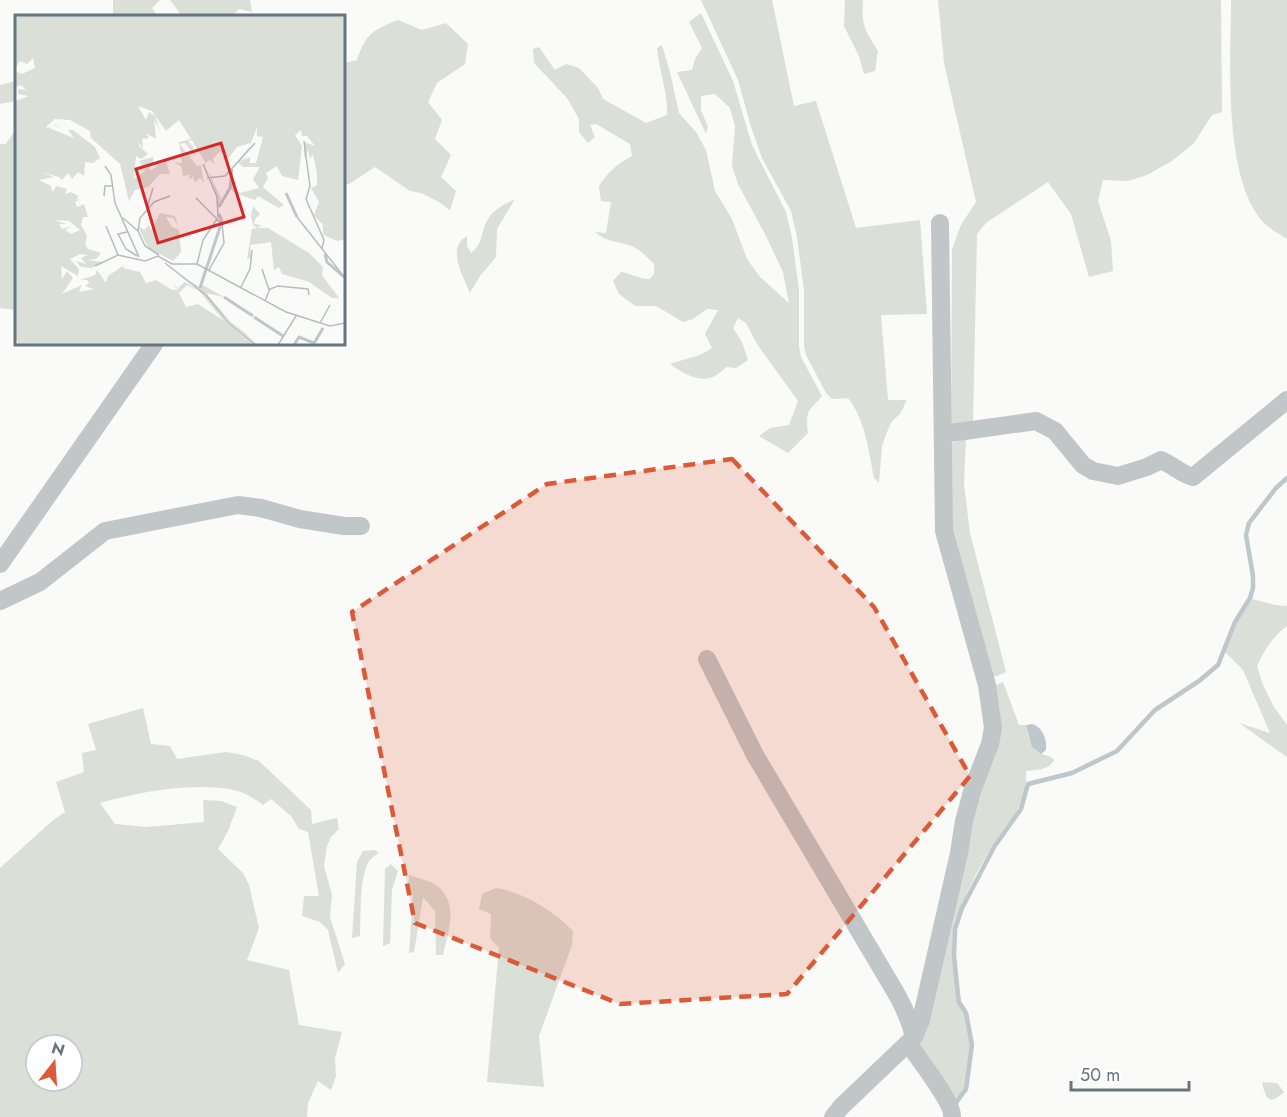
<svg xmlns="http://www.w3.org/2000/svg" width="1287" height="1117" viewBox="0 0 1287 1117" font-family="Jost,sans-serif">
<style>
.green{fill:#dadfd7;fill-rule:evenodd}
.water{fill:#bdc7cc}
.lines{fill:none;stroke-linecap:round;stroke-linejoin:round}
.stream{stroke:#bdc7cc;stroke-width:4.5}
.minor{stroke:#c1c6c9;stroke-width:18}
.marked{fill:#db5a37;fill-opacity:0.2;stroke:#db5a37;stroke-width:4.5;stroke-dasharray:12 8;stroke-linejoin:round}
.inset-river{fill:none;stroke:#bdc7cc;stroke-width:3}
.inset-road{fill:none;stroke:#b6bdc1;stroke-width:1.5}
.view{fill:#d62828;fill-opacity:0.15;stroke:#d62828;stroke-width:3}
.inset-edge{fill:none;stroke:#667681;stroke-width:3}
</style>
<rect width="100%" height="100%" fill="#fafaf8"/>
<g class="green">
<polygon points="113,0 160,0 152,8 158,16 113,16"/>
<polygon points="170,0 250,0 252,12 239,9 232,16 182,16"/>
<path d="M701,0H772L794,106L816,101L856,228L920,220L927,314L881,315L888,400H907L900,414L892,421L887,432L882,446L879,483L874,478C869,452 865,419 848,398L832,399L826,393L806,355L804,346V290L797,237L791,211L762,158L751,127L738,80Z"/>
<path d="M845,0H863C861,25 865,30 878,51L875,71L864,74L859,56L844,26Z"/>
<polygon points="938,0 1221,0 1222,112 1212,115 1194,143 1172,161 1147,175 1128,181 1103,180 1098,201 1111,241 1113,271 1089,277 1071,214 1048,182 987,222 977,234 973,422 951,431 952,249 961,225 976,202 944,63"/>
<path d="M1231,0H1287V239C1280,234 1270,229 1264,223C1222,179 1231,58 1231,0Z"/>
<path d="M701,13L733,81L752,145L786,212L792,238L799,290V346L801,357L822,396C809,411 805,410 808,433L788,453L759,436L770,428L789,425L798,401L757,344L746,323L738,318L733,328L742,342L748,360L736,368L726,367C708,387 690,378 670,364C685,358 699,358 712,348L705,334L718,310L707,309L693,319L683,322L656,306H635L619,294L613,281L621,272C631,273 640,280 650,279L654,274V264C647,257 640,249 631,246C617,241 606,242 595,232L606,233L611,202L601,201L599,186C608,172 617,164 632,156L630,144L596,124L590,125L595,137L588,143L579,132V119L567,98L534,63L533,49L539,47L555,70L566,64L579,68L598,88L603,99L646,123L667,115C668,92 659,71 657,48L662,45L670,72L679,113L696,132L706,150L715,191L732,219L747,259L760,277L789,303L783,272L765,234L738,184L732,166L735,126L730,108L715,94L701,96V110L708,127L706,134L677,72L692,70L695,59L702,48L689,22Z"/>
<path d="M398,20L422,30L446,23L468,44L465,64L437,83L428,102L442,120L435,139L451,155L441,177L456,191L450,210L439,202L421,193L410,191L375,167L349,184H344V63L357,60C366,33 373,30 398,20Z"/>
<polygon points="16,81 16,101 0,104 0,85"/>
<polygon points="16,129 16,310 0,308 0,144 6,144"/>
<path d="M515,199L497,229L496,257L480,276L470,293C463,276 446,248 467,236V246L471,253C484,243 480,232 488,219C494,209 505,204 515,199Z"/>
<polygon points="966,438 964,484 970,533 1006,672 997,676 992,676 951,524 947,445"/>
<path d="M1252,599L1275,605L1287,606V626C1273,636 1264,651 1257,666L1263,685L1274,707L1287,725V757L1239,723L1270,733L1243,670L1225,652L1236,623Z"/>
<path d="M1003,682L1019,725H1026C1029,736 1030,748 1040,753C1046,756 1050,755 1054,760C1049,770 1037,770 1026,771C1028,807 1010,817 993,845C978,868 966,894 956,919C949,941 954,962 956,985C957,989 956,994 957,999C958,1005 963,1009 965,1015C974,1042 974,1084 953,1104L918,1046L969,819L991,687Z"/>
<path d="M143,708L151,744L170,746L177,759L226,752L243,755L259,761L311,810L312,824L337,818L339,829L331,837L327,846L324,866L332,895L330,917L345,964L338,973L328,930L320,922L302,916L304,896H319L308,832L299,829L291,816L271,799L263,805C255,799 244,792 234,790C194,782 139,792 100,803L115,824L147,827L204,822L203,800L221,801L237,807L228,831L218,849L243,873L249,885L259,928L247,960L289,970L299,1025L342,1032L335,1058L336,1076L331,1090L318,1081L308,1103L307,1117H0V868L52,821L65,812L56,782L84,772L82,753L96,750L88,724ZM36,1045H72V1081H36Z"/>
<path d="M375,850L379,853C374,856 371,858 368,863C359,881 361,916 360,936L352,938L357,862L363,851Z"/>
<polygon points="391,864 398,871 392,890 390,943 383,946 385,869"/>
<path d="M409,875C417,878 429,880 436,885C460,902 448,933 443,955H436L435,911L423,897L414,952L409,953L413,896L408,890Z"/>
<path d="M496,888C523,892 554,911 573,931L572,945L539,1036L544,1087L487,1082L499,948L490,938L491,914L479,909L482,894Z"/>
<path d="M1262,1082L1277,1083L1284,1092C1268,1107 1266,1098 1262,1082Z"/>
</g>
<path class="water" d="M1032,724C1043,727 1047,740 1046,750L1041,754L1032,747L1026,725Z"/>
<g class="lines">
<polyline class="stream" points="953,1107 966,1089 972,1045 966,1013 959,1002 958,995 954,956 955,929 962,908 994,847 1021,809 1028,784 1072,773 1117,751 1155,710 1199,681 1218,665 1235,622 1250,598 1253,588 1253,576 1246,535 1249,523 1276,488 1287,478"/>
<g class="minor">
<path d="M943,434L1036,421L1055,431L1083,465L1093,471L1118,476L1147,467L1161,460C1173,465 1181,474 1193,477L1287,400"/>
<polyline points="0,564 154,344"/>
<polyline points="0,601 40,582 105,531 238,505 261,508 300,519 344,526 361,526"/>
<path d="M707,659L755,755L896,993C904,1007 910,1020 914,1037L908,1043L841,1107L833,1117"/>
<polyline points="914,1037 921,1020 959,853 964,821 973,788 990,744 993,728 987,685 944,531 940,223"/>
<path d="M908,1043C917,1057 954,1103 952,1117"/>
</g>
</g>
<path class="marked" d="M732,459L874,607L970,776L787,994L620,1004L415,923L352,612L547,484Z"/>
<g transform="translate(15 15)">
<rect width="330" height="330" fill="#fafaf8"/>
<path d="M0,0H330V224L323,226L308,220V210L299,200L304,187L296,173L302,170V159L298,139L295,144L293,135L289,143V127L300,131L292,121H287L286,115L280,120L287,131L283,165L267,161L262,151L251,158L253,163L248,172L269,190L264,193L243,181L240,185L218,177L215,172L216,168H221L218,173L225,178L244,173L238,164L245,152H228L223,147L237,128L225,147L233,141L229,146L235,142V148H241L248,122L242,121V112L236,128L222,132L213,144L205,136L198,144L200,149L194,145L190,149L206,183L203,195L207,206L203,204L201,179L190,147L177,125L173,126L178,132L180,141L170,128L165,129L182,151L186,150L189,168L185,163L180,167L177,160V163L173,164L175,160L168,161L166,151L158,147L167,148L164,127L176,124L164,105L151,116L137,96L123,91L131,105L134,97L140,101L145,116L139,104L141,124L131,118L134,123L127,124L128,134L124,128V131L133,139L126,144L121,141L119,164L130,156L124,146L138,142V149L131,151L136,155L151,146L155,159H145L133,172L120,175L114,186L105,149L76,123L75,116L55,105L40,104L31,112L33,113L38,110H40L49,114L38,110L34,113L59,123L53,115H58L80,132L85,143L78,148L70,147L69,161L63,157L57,164L53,158L47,165L44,162L26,157L39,162L24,165L36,171L37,177L42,171L52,174L50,179L56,177L63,181L62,185L66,184L60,187L62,192L69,189L73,202H68L66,210L72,221L70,229L73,234L86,238L81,244L71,245L87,247L77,253L66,252L61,246L71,249L66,243L73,240L65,239L55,244L64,254L63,261L46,251L47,264L52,256L58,263L47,279L67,270L64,277L79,274L70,271L74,268L72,265H65L80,260L82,255L91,268L93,261L109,250L108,253L125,257L131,268L141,265L157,275L164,274L161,273L157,270L163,273L170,267L183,275L163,259L185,272V269L189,253L186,269L209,282L191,278L215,306L228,316L243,330L214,306L191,280L209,304L240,330H2L3,325L0,328V86L14,81L3,79V74L11,75L6,70L0,73V56L7,59L20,53L18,43L12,49L5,46L0,53ZM38,205L54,206L65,215L56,219L50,215L57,211L47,214L44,209H52ZM172,270L184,276L209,306L183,289L171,292L164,278ZM238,191L245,199L240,204L239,209L246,210L243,213H253L294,238L308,252L307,260L324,283H317L294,267L267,259L264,252L259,255L256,227L235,230L236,243L232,244L237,214L242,213L238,210L236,201ZM145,198L160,201L163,211L158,203L151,202L157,212L164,215L166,237L158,246L133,233L123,211L129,215L134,210L136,215Z" fill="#dadfd7" fill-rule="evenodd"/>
<path class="inset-river" d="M271,178L282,202M204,192L215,173L217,154M310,239L312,247L329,262M185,273L207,206L204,199M209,282L238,301M239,302L268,321M279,330L284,322L299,328M298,330L308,313"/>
<path class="inset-road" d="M289,126L295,171L291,184L309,225L307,233M188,149L202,182L203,202M90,151L96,160L100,188L124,242M192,163L210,161L240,128M89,181L90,171H98M181,183L202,204L188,225L182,249M132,193L138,173M282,202L330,263M108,203L123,216L130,231L144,240M91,211L103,240M123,216L125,203L139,187L155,181M112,217L103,219L111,234L122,241M150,248L191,280L213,307L241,330M80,251L103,240L130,246L143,241L157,249H182L271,297L315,311L330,308M247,254L254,275M194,255L209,228L207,208L202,205M226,272L235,254L237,235M250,286L255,274L263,271L293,274L294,280M305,308L315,290M263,330L281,301"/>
<path class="view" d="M206,128L229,202L143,228L121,154Z"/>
<rect width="330" height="330" class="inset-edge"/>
</g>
<g transform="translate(54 1063) rotate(17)"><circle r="28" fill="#ffffff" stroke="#c2c8cd" stroke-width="1.5"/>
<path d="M0-4.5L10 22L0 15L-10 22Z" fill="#db5a37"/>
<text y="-9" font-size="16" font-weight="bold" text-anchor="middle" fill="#667681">N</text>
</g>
<path d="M1071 1081v9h118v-9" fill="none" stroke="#667681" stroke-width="3"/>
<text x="1080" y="1081" font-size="18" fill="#667681" stroke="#ffffff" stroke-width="4.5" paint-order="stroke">50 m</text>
</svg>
